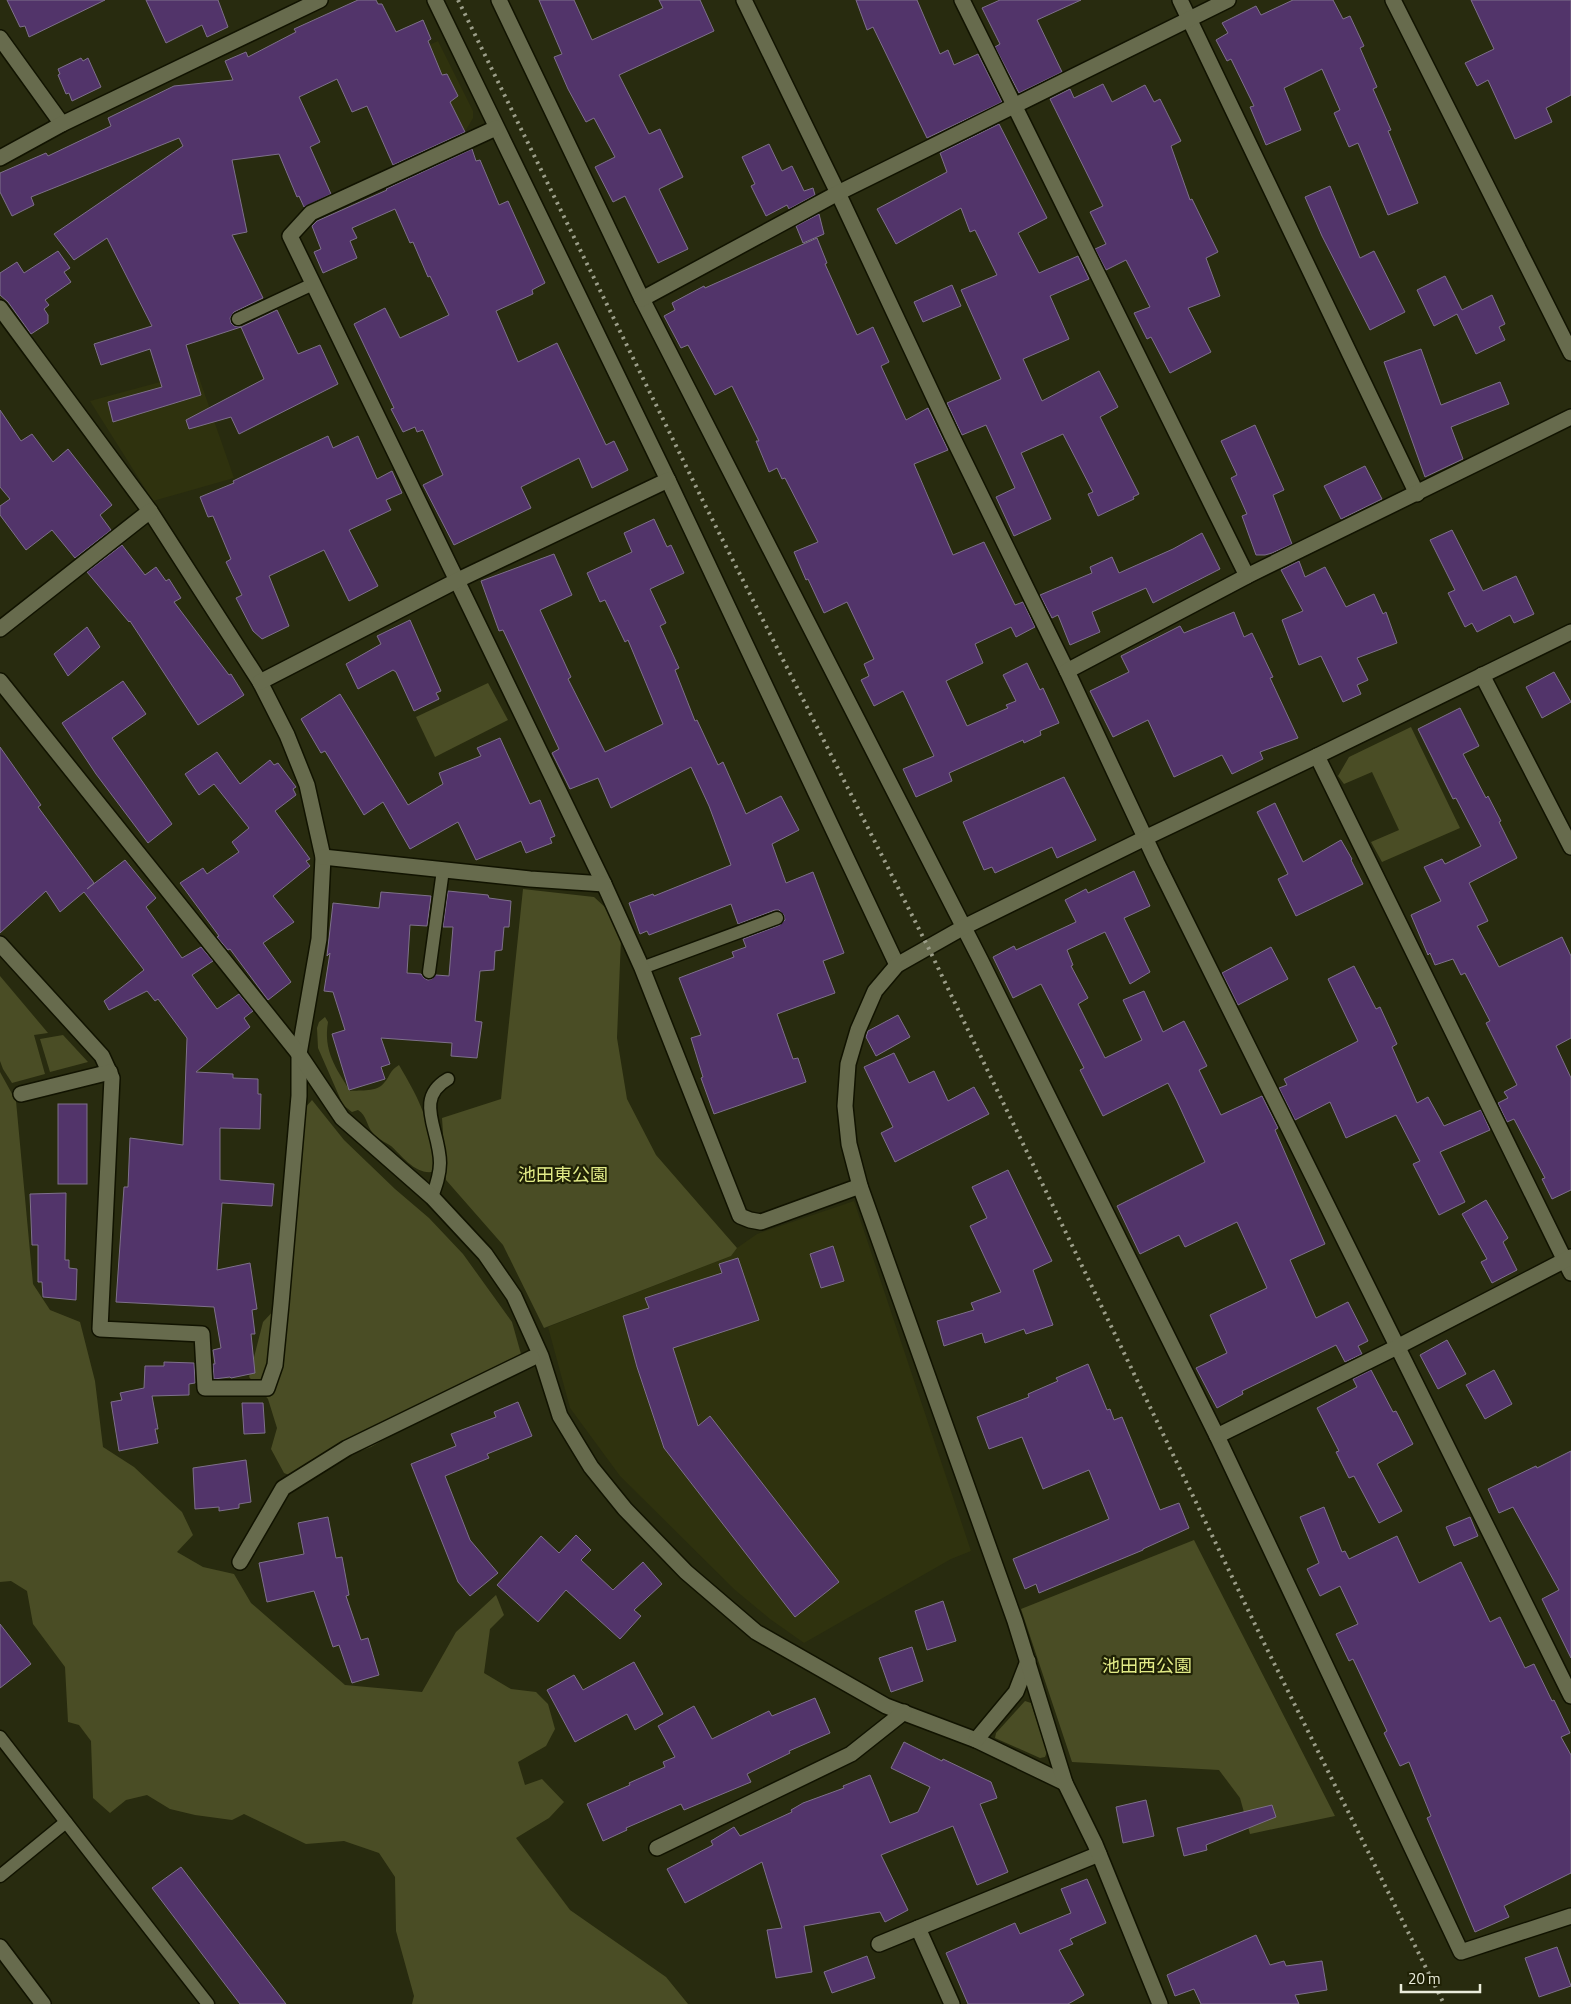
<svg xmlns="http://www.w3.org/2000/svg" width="1571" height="2004" viewBox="0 0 1571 2004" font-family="'Titillium Web','Noto Sans JP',sans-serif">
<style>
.built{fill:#2f320e}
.green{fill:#4a4d25}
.building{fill:#52346a;stroke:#7e708b}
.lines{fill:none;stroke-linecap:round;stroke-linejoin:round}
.service-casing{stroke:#111300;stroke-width:15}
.minor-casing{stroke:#111300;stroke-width:18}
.tertiary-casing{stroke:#111300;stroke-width:18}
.service{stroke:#676b4d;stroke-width:12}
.minor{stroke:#676b4d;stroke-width:15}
.tertiary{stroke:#676b4d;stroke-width:15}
.rail{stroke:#9c9e89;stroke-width:4;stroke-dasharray:2.5 5;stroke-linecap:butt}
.labels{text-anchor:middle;stroke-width:4.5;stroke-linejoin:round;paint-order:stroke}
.park-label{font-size:18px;fill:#e2eb87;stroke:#1f2105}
</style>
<rect width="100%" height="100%" fill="#282b0f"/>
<g class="built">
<polygon points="438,41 473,111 473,118 466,130 434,144 395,60"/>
<polygon points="197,372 234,478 153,501 90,401"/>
<polygon points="854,1201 971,1551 951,1559 804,1643 770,1619 735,1590 620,1476 570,1408 548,1327 731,1256 737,1248 757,1234"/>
</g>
<g class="green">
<polygon points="488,683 508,720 435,757 416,717"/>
<polygon points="1411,727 1460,828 1382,862 1371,842 1399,830 1372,772 1344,784 1338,776 1349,757"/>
<polygon points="523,889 594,897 607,909 621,938 617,1038 627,1099 656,1155 737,1248 731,1256 544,1328 503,1245 446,1180 442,1118 501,1099"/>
<polygon points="0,976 48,1033 34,1035 45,1074 12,1083 3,1069 0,1061"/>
<path d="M325,1017L328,1022C323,1051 336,1068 350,1091C361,1090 377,1092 384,1083C391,1075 389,1071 399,1065C417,1096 427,1113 432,1149C433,1157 435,1164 432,1172C415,1174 402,1156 391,1146C385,1142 376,1138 372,1132C366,1124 367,1116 358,1110L352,1112L343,1105L318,1048L317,1028L319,1022Z"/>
<polygon points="63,1035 88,1062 50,1072 40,1039"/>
<polygon points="0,1072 16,1101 33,1284 50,1310 80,1322 95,1381 103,1447 134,1467 182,1512 193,1535 177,1552 203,1567 234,1574 251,1603 345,1685 422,1692 456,1632 496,1595 504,1615 490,1629 484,1673 511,1689 536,1692 548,1704 555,1729 546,1746 518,1762 525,1785 542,1779 564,1802 549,1818 516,1838 570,1910 666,1977 688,2004 412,2004 414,1996 396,1931 395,1877 379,1853 344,1841 306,1844 244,1814 232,1820 195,1815 170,1809 147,1795 126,1800 110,1813 93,1798 91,1741 79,1725 68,1722 65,1667 33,1624 27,1591 11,1581 0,1582"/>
<polygon points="312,1100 344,1140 395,1189 429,1218 463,1254 512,1322 521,1354 457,1398 371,1447 350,1455 332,1452 296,1478 284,1473 271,1449 277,1428 268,1399 249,1377 263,1322 289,1294 299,1198 303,1110"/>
<polygon points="1194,1540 1335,1816 1250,1834 1240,1798 1219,1770 1072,1762 1021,1609"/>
<polygon points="1025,1701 1031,1703 1047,1752 1045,1757 1040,1758 995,1738 996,1733"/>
</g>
<g class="building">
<polygon points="7,0 105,0 29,37 25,26 20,27"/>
<polygon points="146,0 218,0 228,27 207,37 202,25 166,43"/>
<polygon points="358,0 376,0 378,4 382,4 396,32 423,20 431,39 428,41 442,75 447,74 458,96 450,102 465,132 393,165 367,106 352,112 337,79 299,97 320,142 310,147 331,194 304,207 299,196 297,197 279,154 232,160 247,232 232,235 263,298 234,312 230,318 231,323 234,326 241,327 277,310 298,354 320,345 338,384 239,434 231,417 189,429 186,420 264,379 241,327 186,345 201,395 113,422 108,402 162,387 150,349 101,365 94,344 152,326 107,238 74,260 54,234 183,146 179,138 31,197 34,205 12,216 0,192 0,173 46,153 48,156 111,126 108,118 174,86 233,80 225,61 246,52 248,57 296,32 294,29"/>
<polygon points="539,0 574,0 592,40 663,8 659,0 700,0 714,31 619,75 649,134 660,129 683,177 659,189 688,249 658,263 625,196 613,202 595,167 615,157 594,118 586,122 568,89 554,57 562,54"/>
<polygon points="856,0 917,0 940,54 948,50 954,65 978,54 1002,102 927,138 873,27 867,30"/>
<polygon points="1000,0 1081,0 1037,20 1062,72 1019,93 995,47 1000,44 982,8"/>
<polygon points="1293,0 1333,0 1343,19 1350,16 1364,46 1360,48 1377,87 1373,89 1391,130 1388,131 1418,203 1388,215 1358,143 1349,147 1334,113 1340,110 1322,69 1284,88 1301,130 1266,145 1250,107 1254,106 1231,59 1227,61 1216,40 1228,33 1222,23 1256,6 1261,15"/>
<polygon points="1471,0 1571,0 1571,95 1546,108 1552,122 1515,139 1488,80 1477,86 1465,63 1494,49"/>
<polygon points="81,58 83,61 88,58 101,87 72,101 69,93 66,94 58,75 60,74 58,69"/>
<polygon points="1103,84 1112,102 1145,85 1154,102 1160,99 1181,141 1171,146 1190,200 1192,199 1218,252 1206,258 1220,296 1188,308 1211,352 1170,373 1151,337 1147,339 1134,313 1150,307 1126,260 1106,270 1095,249 1106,244 1090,212 1103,206 1050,99 1070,89 1074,98"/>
<polygon points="999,124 1047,218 1018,233 1039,273 1078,256 1089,279 1050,296 1069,339 1023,359 1042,401 1099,371 1118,407 1100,417 1139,494 1133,497 1134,499 1098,516 1088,494 1093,492 1063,434 1021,453 1051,519 1014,536 996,497 1015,488 986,425 962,435 947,403 1001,379 961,290 997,275 975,230 970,232 961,208 896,244 877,209 947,172 940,153"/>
<polygon points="769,144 782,171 792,166 804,191 813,188 815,195 789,209 787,205 766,216 751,186 755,184 742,157"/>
<polygon points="472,149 476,161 480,160 499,205 508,201 545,283 532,290 533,294 496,311 518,362 557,343 606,445 614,441 628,470 592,488 579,458 521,487 531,508 454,545 423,485 443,475 423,430 417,432 415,427 403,432 391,409 394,408 354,324 385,308 400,338 449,315 430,276 428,277 413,242 410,243 395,209 352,228 357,238 350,241 357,258 323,273 314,252 321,249 312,226 317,221 387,190 386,189"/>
<polygon points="1330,186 1360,258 1374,251 1405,312 1370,330 1322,236 1305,197"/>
<polygon points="819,214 824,234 803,243 796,226"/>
<polygon points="817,238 827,263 825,264 857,335 873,327 889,362 881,366 906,420 928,408 948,450 914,464 953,555 984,542 1015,605 1023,602 1035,627 1016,637 1011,627 975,644 983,663 946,681 967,726 1008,708 1006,705 1016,701 1003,675 1027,663 1040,690 1043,688 1059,723 1040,731 1041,735 1024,743 1023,740 949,773 952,781 916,797 903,769 934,756 903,691 874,706 861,680 869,676 864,664 874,659 847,602 824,613 808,579 806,580 794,552 818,542 785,478 782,479 777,468 769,472 756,441 759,441 732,386 715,395 688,345 681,348 664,316 675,310 672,303 704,286 705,288"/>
<polygon points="58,251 70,268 64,272 71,282 45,300 49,305 44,309 48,315 48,323 31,334 8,302 0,295 0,273 17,262 24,273"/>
<polygon points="1445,276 1462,310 1492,295 1505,324 1499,327 1505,340 1476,354 1457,314 1434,326 1417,290"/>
<polygon points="952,285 961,306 923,322 914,302"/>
<polygon points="1421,349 1441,405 1500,382 1509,404 1451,427 1463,459 1425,477 1384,362"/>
<polygon points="0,410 21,441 32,434 53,462 68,449 112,505 100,515 111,530 75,558 52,530 26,550 0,515 0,506 10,499 0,487"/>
<polygon points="1255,425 1284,490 1273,495 1292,544 1272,553 1265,555 1256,555 1242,516 1247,514 1231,478 1237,475 1221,441"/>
<polygon points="328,436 333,448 358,436 377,479 392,471 402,493 386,500 391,510 349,530 378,586 349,601 324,550 269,576 289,626 262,639 253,631 236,598 242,595 226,562 231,559 213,516 208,517 200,497 234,483 233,481"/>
<polygon points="1365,466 1382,499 1341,519 1324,486"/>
<polygon points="654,519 667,547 671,545 684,573 650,589 666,623 660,626 679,668 675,670 695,721 697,720 718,765 723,762 746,814 781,796 799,830 772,844 786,883 813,872 844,953 823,961 835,993 777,1014 793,1059 798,1058 806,1082 714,1114 701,1078 703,1077 691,1038 701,1035 679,978 734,957 732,952 746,947 743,939 780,925 785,920 784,915 779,910 775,910 738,924 731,904 649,935 647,931 640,934 629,903 653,894 654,896 731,865 709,806 691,767 611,808 598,778 570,789 552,753 559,749 503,630 499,631 481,581 554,554 572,595 540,610 571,677 568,679 605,752 663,724 628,640 625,642 605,600 600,602 587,573 632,552 624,533"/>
<polygon points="1452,530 1483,591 1516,576 1534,614 1514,623 1510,615 1477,632 1472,623 1465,627 1448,593 1455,590 1430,540"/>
<polygon points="1202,533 1220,569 1153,603 1146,588 1092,612 1100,632 1070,645 1058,615 1052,618 1040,595 1092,573 1090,567 1112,557 1119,573 1173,549"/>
<polygon points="122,545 145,575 156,567 166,581 169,579 181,598 174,602 229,675 231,674 244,695 198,725 130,621 129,622 87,572"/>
<polygon points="1299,561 1305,577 1325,567 1346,607 1374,594 1383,614 1386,612 1397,643 1357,658 1368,680 1357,685 1361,694 1343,702 1321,656 1299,665 1282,620 1303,611 1281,570"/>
<polygon points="1234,612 1244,637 1252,633 1273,677 1270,678 1298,738 1260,752 1263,759 1232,774 1222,755 1174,777 1148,720 1113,737 1090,691 1129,672 1121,656 1180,626 1184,633"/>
<polygon points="410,620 441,691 436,693 439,699 414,711 396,672 393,670 358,689 346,664 381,644 377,636"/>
<polygon points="87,627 100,647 68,676 54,654"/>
<polygon points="1554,672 1571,702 1542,718 1526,687"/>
<polygon points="123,681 146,714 112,738 172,824 148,843 96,774 62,723"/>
<polygon points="340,694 408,805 443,784 439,773 481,756 477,748 500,738 530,804 540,800 555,836 550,838 552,843 526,853 521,841 476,860 458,822 410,849 383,802 364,815 325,751 321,753 301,719"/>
<polygon points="1460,708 1479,746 1463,754 1486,798 1488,796 1501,821 1499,822 1517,858 1469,883 1488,921 1477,926 1499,967 1562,937 1571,956 1571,1038 1556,1046 1571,1078 1571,1190 1552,1199 1542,1179 1545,1178 1514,1119 1507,1122 1498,1103 1508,1098 1504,1092 1517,1085 1486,1023 1490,1021 1465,973 1461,975 1453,959 1435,965 1430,953 1428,955 1411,915 1441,901 1424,867 1442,859 1445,864 1481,846 1456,798 1453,799 1418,729"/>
<polygon points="0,747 41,805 38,807 94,883 87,889 125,860 156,898 146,907 182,958 201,947 213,961 192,975 217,1009 239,994 253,1011 244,1018 250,1027 196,1072 233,1074 233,1078 258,1079 258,1094 261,1094 260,1129 220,1128 220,1180 274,1184 272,1206 222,1203 217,1270 250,1263 257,1309 252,1310 255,1334 251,1334 255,1373 231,1378 230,1377 214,1379 213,1364 215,1364 213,1350 221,1348 214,1307 116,1302 124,1187 128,1187 130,1138 183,1145 187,1038 158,999 155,1001 147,991 109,1010 104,1001 144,970 84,892 60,912 46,891 0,933"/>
<polygon points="217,752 240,784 270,760 274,765 278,763 296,787 293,789 296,795 275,811 310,859 306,861 310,866 273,896 294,922 263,943 291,982 268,1000 230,949 228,950 217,937 219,936 180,883 203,868 207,874 239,852 232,842 249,828 214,784 199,795 185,774"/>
<polygon points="1064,777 1096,840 1057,858 1052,847 995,873 992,867 984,870 963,822"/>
<polygon points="1275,803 1303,862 1341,840 1352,859 1351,860 1363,884 1296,916 1278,879 1288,874 1257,812"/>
<polygon points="1134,871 1150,906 1124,918 1150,972 1130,984 1105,932 1067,950 1073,965 1071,966 1088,998 1078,1004 1105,1058 1142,1040 1123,1000 1144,991 1163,1032 1184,1021 1207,1066 1199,1070 1221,1115 1262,1096 1278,1128 1275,1130 1325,1244 1290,1260 1316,1318 1348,1302 1368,1341 1358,1346 1362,1354 1345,1362 1336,1345 1242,1391 1243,1394 1217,1408 1196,1368 1227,1353 1210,1315 1267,1288 1237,1222 1185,1247 1179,1235 1140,1254 1117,1206 1205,1162 1177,1101 1168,1083 1103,1116 1080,1070 1084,1068 1041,984 1013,998 993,957 1014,946 1016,950 1076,922 1065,900 1086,889 1088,893"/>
<polygon points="448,891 488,895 489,898 511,901 509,927 504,927 502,950 495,951 494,970 480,971 475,1021 482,1022 477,1058 451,1056 452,1043 381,1038 390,1064 381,1067 385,1079 349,1090 332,1034 345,1030 333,992 324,991 330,953 327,956 333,903 379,908 381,892 431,896 427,926 410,925 407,973 421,974 424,978 428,980 432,979 436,975 449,976 453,927 443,927"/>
<polygon points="1271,947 1288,979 1238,1005 1222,973"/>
<polygon points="1354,966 1376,1009 1380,1007 1397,1044 1392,1047 1417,1103 1428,1097 1444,1126 1481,1110 1490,1130 1440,1152 1465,1202 1439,1215 1413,1164 1420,1161 1396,1115 1346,1138 1330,1102 1295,1120 1279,1088 1287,1085 1284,1079 1358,1041 1328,979"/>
<polygon points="898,1015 910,1037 876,1056 866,1037 868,1031"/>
<polygon points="894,1053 909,1083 934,1071 948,1101 974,1087 989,1114 895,1162 881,1133 893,1127 864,1067"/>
<rect x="58" y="1104" width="29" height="80"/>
<polygon points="1008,1170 1052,1261 1033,1270 1053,1325 1026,1334 1024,1329 985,1343 982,1333 944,1346 937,1321 974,1310 971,1303 1001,1292 970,1226 987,1218 972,1187"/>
<polygon points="66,1193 65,1260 69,1260 69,1268 77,1269 76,1300 43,1297 42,1282 38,1282 38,1245 32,1245 30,1194"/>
<polygon points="1486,1200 1508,1238 1503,1242 1517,1270 1492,1283 1481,1262 1487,1259 1462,1214"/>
<polygon points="833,1246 844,1281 821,1288 810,1254"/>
<polygon points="738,1258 759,1320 673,1348 698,1426 710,1416 839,1582 795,1617 664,1448 637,1367 623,1316 649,1308 645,1298 722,1273 719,1264"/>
<polygon points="1447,1340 1466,1374 1438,1389 1420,1355"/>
<polygon points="164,1362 194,1363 195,1383 189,1384 189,1395 152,1396 158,1429 155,1429 158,1443 119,1451 111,1402 122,1400 120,1393 144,1388 145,1366 164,1366"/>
<polygon points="1088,1364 1107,1410 1110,1409 1114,1420 1122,1417 1160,1510 1179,1503 1189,1528 1143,1549 1143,1550 1039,1593 1036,1584 1025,1589 1013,1559 1109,1519 1089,1470 1043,1489 1022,1437 989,1449 977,1417 1029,1397 1028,1394 1058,1381 1056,1378"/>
<polygon points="1371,1370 1393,1412 1396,1411 1413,1444 1377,1464 1402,1511 1379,1523 1354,1476 1349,1478 1336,1452 1339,1451 1317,1408 1357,1387 1353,1379"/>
<polygon points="1494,1370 1512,1404 1485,1419 1466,1385"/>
<polygon points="518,1402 532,1436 487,1454 489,1458 445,1476 470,1540 498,1573 470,1596 458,1582 411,1464 456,1446 451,1434 496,1417 494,1412"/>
<polygon points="242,1403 263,1403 265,1433 244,1434"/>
<polygon points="1571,1451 1571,1658 1542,1599 1559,1590 1513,1507 1499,1513 1488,1489 1536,1466 1537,1468"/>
<polygon points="246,1460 251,1502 239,1504 239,1508 219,1511 219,1507 195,1509 193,1468"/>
<polygon points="1324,1507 1342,1552 1345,1551 1349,1559 1397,1536 1419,1583 1461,1562 1490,1622 1500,1617 1525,1668 1534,1664 1552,1701 1554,1700 1570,1733 1561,1737 1571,1755 1571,1873 1504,1906 1509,1917 1475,1932 1427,1818 1431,1816 1409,1762 1400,1766 1384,1733 1387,1731 1353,1659 1349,1661 1336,1634 1358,1624 1340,1586 1320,1596 1307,1569 1319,1563 1300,1517"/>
<polygon points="328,1517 336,1558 342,1557 349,1595 346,1596 361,1640 368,1638 379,1675 352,1683 339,1645 333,1647 314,1591 267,1602 259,1563 304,1554 298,1523"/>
<polygon points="1470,1517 1478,1536 1454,1546 1446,1527"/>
<polygon points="576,1535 591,1550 581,1560 613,1590 643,1562 662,1584 634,1610 641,1616 620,1639 566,1590 538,1622 497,1585 541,1536 559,1553"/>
<polygon points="943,1601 956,1641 927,1650 915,1611"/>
<polygon points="0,1624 31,1664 0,1688"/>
<polygon points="912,1647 923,1681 891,1692 879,1658"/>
<polygon points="634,1662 663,1714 635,1730 627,1714 575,1742 547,1690 574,1675 583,1690"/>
<polygon points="815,1698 830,1733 789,1751 790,1753 747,1774 751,1782 684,1810 681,1804 626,1828 627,1830 603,1841 587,1804 630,1785 629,1783 665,1767 663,1762 675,1757 658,1726 694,1706 712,1739 769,1711 772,1716"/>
<polygon points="904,1742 942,1761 943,1759 991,1782 997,1798 980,1804 1008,1872 977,1885 953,1826 881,1855 908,1910 885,1922 880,1912 804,1926 812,1972 776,1978 767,1930 782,1928 762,1862 685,1903 667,1869 713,1845 711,1841 734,1827 740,1836 792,1812 791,1810 803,1803 844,1788 843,1786 870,1775 890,1823 918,1812 930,1787 891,1768"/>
<polygon points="1146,1800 1154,1836 1123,1843 1116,1807"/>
<polygon points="1272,1805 1276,1817 1206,1845 1207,1850 1184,1856 1177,1828"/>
<polygon points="181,1867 286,2004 240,2004 152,1888"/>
<polygon points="1087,1879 1106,1923 1070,1939 1073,1944 1059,1950 1084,1995 1068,2004 968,2004 946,1953 1015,1923 1020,1934 1071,1913 1061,1889"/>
<polygon points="1256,1935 1270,1965 1284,1961 1286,1966 1322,1961 1327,1990 1295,1995 1299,2004 1201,2004 1194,1989 1175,1996 1167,1975"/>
<polygon points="1557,1947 1571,1986 1539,1997 1525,1958"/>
<polygon points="867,1956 875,1978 832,1993 824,1972"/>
</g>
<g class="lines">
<defs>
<g id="service">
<polyline points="238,319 313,284"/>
<polyline points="642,968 777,918"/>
<polyline points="429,972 443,870"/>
<path d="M432,1197C436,1186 440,1175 440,1163C440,1130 413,1099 448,1079"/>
<polyline points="0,1737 66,1822"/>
<polyline points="0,1876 66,1822 208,2004"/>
</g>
<g id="minor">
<polyline points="435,0 668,480 897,965"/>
<polyline points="499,0 642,299 980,959 1217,1436 1461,1952 1571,1916"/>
<polyline points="744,0 838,193 952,436 1067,671 1157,863 1571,1696"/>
<polyline points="962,0 1247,576"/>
<polyline points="1180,0 1417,494"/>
<polyline points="0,38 62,124"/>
<polyline points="496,128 311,213 290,236 604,884 642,968 740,1216 750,1220 761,1222 860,1186"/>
<polyline points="0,158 62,124 320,0"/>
<polyline points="642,299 838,193 1228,0"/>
<polyline points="0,308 150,511 260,682 287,735 307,785 323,857 319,939 299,1054 299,1096 281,1304 275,1365 267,1388 205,1388 202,1334 100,1329 112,1078 102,1056 0,944"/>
<polyline points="0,629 150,511"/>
<polyline points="1067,671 1247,576 1571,417"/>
<polyline points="1482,675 1571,847"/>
<polyline points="0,681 299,1054 342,1118 432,1197 485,1254 514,1296 541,1356 560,1416 591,1467 625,1509 686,1572 756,1632 886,1706 976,1740 1065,1783"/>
<polyline points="260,682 456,581 668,480"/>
<polyline points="1317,756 1571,1273"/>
<polyline points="323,857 530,879 604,884"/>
<polyline points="21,1094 110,1072"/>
<polyline points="1217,1436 1397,1347 1571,1257"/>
<polyline points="240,1562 283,1488 347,1448 532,1358"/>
<polyline points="976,1740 1016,1692 1028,1661"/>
<polyline points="657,1848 851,1754 904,1712"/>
<polyline points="918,1928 952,2004"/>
<polyline points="879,1944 1099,1854"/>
<polyline points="0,1947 43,2004"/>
<polyline points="1160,2004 1095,1844 1065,1783 1015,1621 860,1186 849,1144 845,1106 848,1064 858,1030 875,991 897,965 964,927 1145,838 1317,756 1571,632"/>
</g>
<polyline id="tertiary" points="1393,0 1571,353"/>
</defs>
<use href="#service" class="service-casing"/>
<use href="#minor" class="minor-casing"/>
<use href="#tertiary" class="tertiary-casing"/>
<use href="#service" class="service"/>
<use href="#minor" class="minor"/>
<use href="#tertiary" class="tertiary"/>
<polyline class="rail" points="458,0 704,503 928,947 1263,1641 1444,2004"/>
</g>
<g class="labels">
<g class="park-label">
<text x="563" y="1181">池田東公園</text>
<text x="1147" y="1672">池田西公園</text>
</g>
</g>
<path d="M1401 1984v8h79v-8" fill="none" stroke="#ebeddc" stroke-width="2.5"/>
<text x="1408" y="1984" font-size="15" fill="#ebeddc" stroke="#1f2105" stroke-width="4" paint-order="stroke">20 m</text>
</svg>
